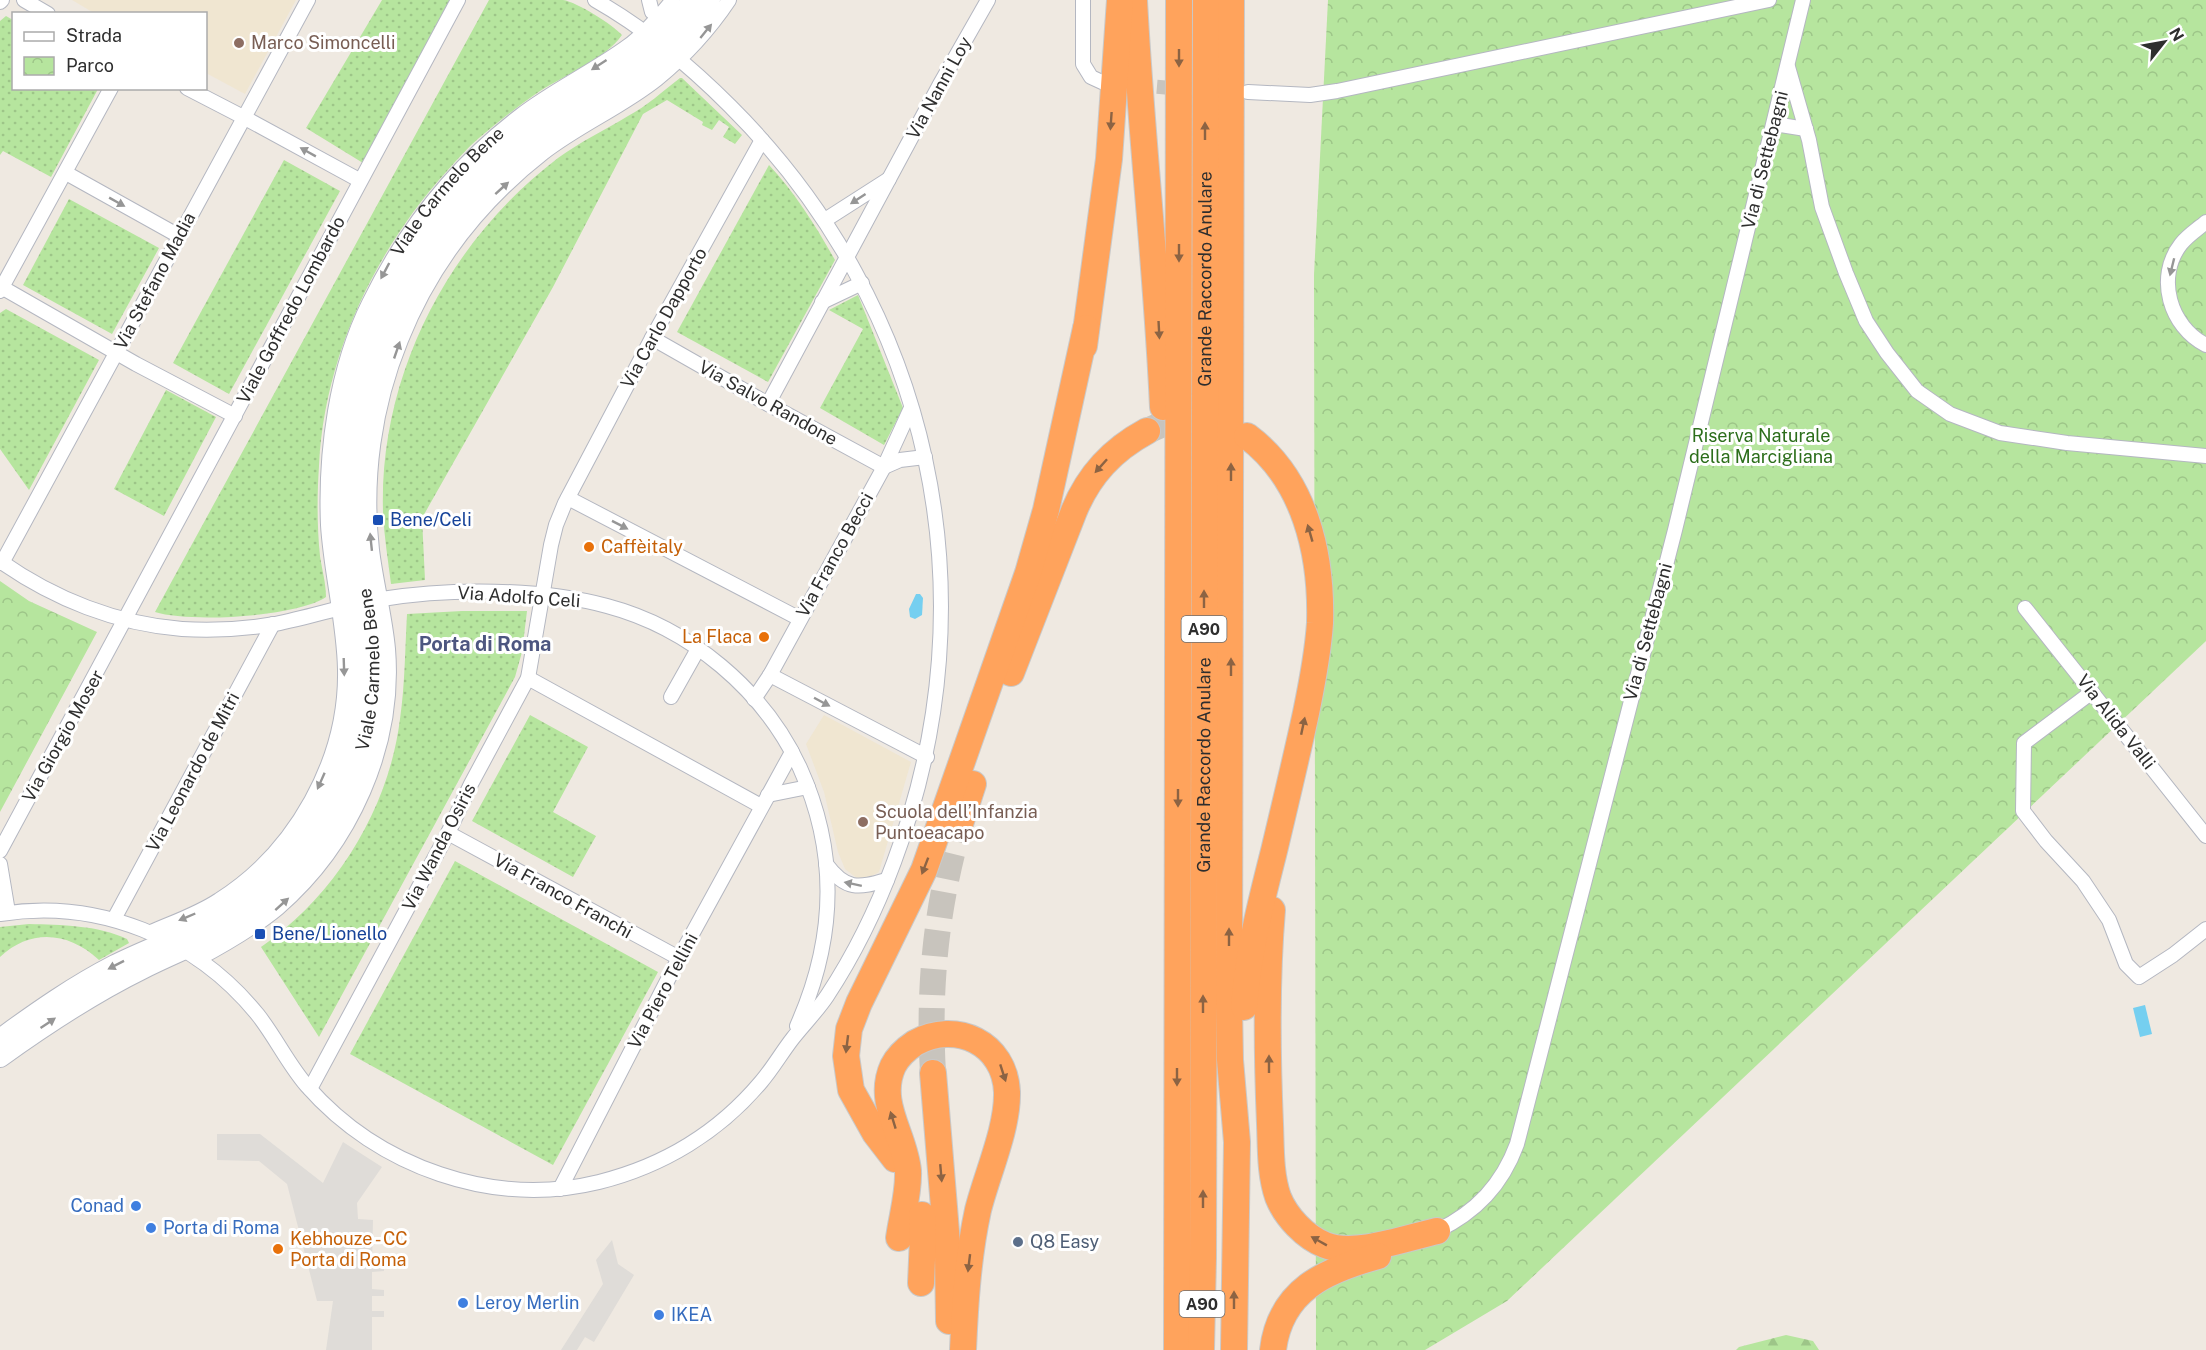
<svg xmlns="http://www.w3.org/2000/svg" width="2206" height="1350" viewBox="0 0 2206 1350" font-family="'Public Sans',sans-serif">
<style>
.education{fill:#f0e6d1}
.grass{fill:url(#grass-dots)}
.forest{fill:url(#forest-firs)}
.park{fill:url(#park-crowns)}
.plaza{fill:#dfdcd8}
.water{fill:#75cff0}
.lines{fill:none;stroke-linecap:round;stroke-linejoin:round}
.street-tunnel{stroke:#c8c4bd;stroke-width:14;stroke-dasharray:14 7;stroke-linecap:butt}
.highway-tunnel{stroke:#c8c4bd;stroke-width:26;stroke-dasharray:26 13;stroke-linecap:butt}
.street-casing{stroke:#b4b7c1;stroke-width:16}
.secondary-casing{stroke:#b4b7c1;stroke-width:22}
.highway-casing{stroke:#c9c9c9;stroke-width:28}
.street{stroke:#fff;stroke-width:14}
.secondary{stroke:#fff;stroke-width:20}
.highway{stroke:#ffa35c;stroke-width:26}
.oneway{fill:#969696}
.oneway2{fill:#8c6343}
.education-dot{fill:#8d6e63;stroke:#fff;stroke-width:2}
.transit-dot{fill:#1a4fb4;stroke:#fff;stroke-width:2}
.food-dot{fill:#e8710a;stroke:#fff;stroke-width:2}
.shop-dot{fill:#3f7fe0;stroke:#fff;stroke-width:2}
.service-dot{fill:#5c6f8a;stroke:#fff;stroke-width:2}
.labels{text-anchor:middle;stroke-width:6;stroke-linejoin:round;paint-order:stroke}
.shield{fill:#fff;stroke:#6d6d6d;stroke-width:1.5}
.shield-label{font-size:16px;font-weight:bold;fill:#2e2e2e}
.education-label{font-size:18px;fill:#785e54;stroke:#fff;text-anchor:start}
.street-label{font-size:18px;fill:#2e2e2e;stroke:#fff}
.park-label{font-size:18px;fill:#2c6e1b;stroke:#fff}
.transit-label{font-size:18px;fill:#164399;stroke:#fff;text-anchor:start}
.food-label{font-size:18px;fill:#c56008;stroke:#fff;text-anchor:start}
.shop-label{font-size:18px;fill:#366cbe;stroke:#fff;text-anchor:start}
.service-label{font-size:18px;fill:#4e5e75;stroke:#fff;text-anchor:start}
.neighbourhood-label{font-size:20px;font-weight:bold;fill:#4d5680;stroke:#fff}
</style>
<defs>
<pattern id="grass-dots" width="8" height="8" patternUnits="userSpaceOnUse" patternTransform="scale(1.5)"><rect width="8" height="8" fill="#b6e59e"/><path d="M2 2h.1M6 6h.1" fill="none" stroke="#9dc588" stroke-width="1.8" stroke-linecap="round"/></pattern>
<pattern id="forest-firs" width="22" height="20" patternUnits="userSpaceOnUse" patternTransform="scale(1.5)"><rect width="22" height="20" fill="#b6e59e"/><path d="M5 1l3.5 6h-7zM16 11l3.5 6h-7z" fill="#9dc588"/></pattern>
<pattern id="park-crowns" width="20" height="18" patternUnits="userSpaceOnUse" patternTransform="scale(1.5)"><rect width="20" height="18" fill="#b6e59e"/><path d="M2 6a3 3 0 1 1 6 0M12 15a3 3 0 1 1 6 0" fill="none" stroke="#9dc588"/></pattern>
</defs>
<rect width="100%" height="100%" fill="#efe9e1"/>
<g class="education">
<polygon points="72,0 296,0 245,94 206,73 206,14 94,13"/>
<polygon points="824,715 911,762 879,872 870,877 858,879 845,869 838,852 824,792 806,744"/>
</g>
<g class="grass">
<polygon points="382,0 454,0 363,163 306,128"/>
<path d="M489,0C510,0 544,0 563,0C577,2 613,25 622,35C605,59 565,75 540,91C518,106 498,122 479,138C467,148 457,160 447,171C375,250 324,357 319,466C317,496 317,527 320,556C322,570 326,583 326,597C296,617 190,623 155,612Z"/>
<polygon points="6,16 13,20 14,88 98,89 51,177 3,151 0,155 0,21"/>
<path d="M680,78H682L742,135L735,144L723,137L729,127L719,120L712,130L702,125L703,122L667,100L643,114L553,287L422,518L425,580L391,584C388,560 384,536 383,512C379,374 449,241 558,158C580,142 605,130 628,116C647,106 663,91 680,78Z"/>
<polygon points="284,160 340,191 229,394 173,363"/>
<path d="M769,165C796,194 815,225 835,260L768,382L677,332Z"/>
<polygon points="69,199 159,248 112,334 23,285"/>
<polygon points="858,295 903,408 884,445 820,408 863,329 829,310"/>
<polygon points="6,309 99,360 29,490 0,449 0,313"/>
<polygon points="166,390 216,417 164,516 114,489"/>
<path d="M462,611H527L522,652L515,677L319,1037L261,947C335,896 389,809 400,719C405,685 405,649 407,614Z"/>
<polygon points="530,715 588,747 553,812 596,836 573,877 472,821"/>
<polygon points="455,861 658,972 553,1165 350,1054"/>
<path d="M29,924C61,925 98,925 127,939L129,943L99,960C69,932 31,928 0,957V927Z"/>
</g>
<polygon class="forest" points="1786,1335 1813,1341 1819,1350 1736,1350 1739,1347"/>
<g class="park">
<polygon points="1328,0 2206,0 2206,641 1507,1301 1425,1350 1316,1350 1314,275"/>
<polygon points="0,581 29,601 97,632 0,812"/>
</g>
<g class="plaza">
<polygon points="217,1134 260,1134 323,1183 343,1142 382,1167 357,1203 358,1219 373,1220 372,1265 384,1266 384,1271 372,1272 372,1289 384,1290 384,1296 372,1296 372,1311 384,1311 384,1317 372,1317 372,1350 326,1350 333,1301 317,1301 287,1184 259,1161 217,1160"/>
<polygon points="612,1240 618,1264 634,1275 594,1342 585,1337 577,1350 561,1350 603,1284 596,1260"/>
</g>
<g class="water">
<polygon points="916,594 920,594 923,598 922,615 915,619 910,617 909,609"/>
<polygon points="2145,1005 2152,1034 2140,1037 2133,1008"/>
</g>
<g class="lines">
<polyline class="street-tunnel" points="1136,85 1183,89"/>
<g class="highway-tunnel">
<polyline points="1147,431 1170,421 1199,418"/>
<path d="M933,1073C928,988 936,906 960,824"/>
</g>
<defs>
<g id="street">
<polyline points="24,0 48,14"/>
<polyline points="649,0 652,12"/>
<polyline points="1083,0 1083,64 1091,77 1104,83"/>
<polyline points="0,2 2,0"/>
<polyline points="1788,67 1809,140 1822,207 1846,273 1866,321 1887,353 1917,391 1950,414 2000,433 2067,443 2206,456"/>
<polyline points="187,88 245,118 359,180"/>
<polyline points="1248,92 1310,95 1337,91 1769,0"/>
<polyline points="1774,124 1806,129"/>
<polyline points="66,173 179,236"/>
<polyline points="825,220 889,179"/>
<path d="M2206,222C2198,229 2188,235 2181,244C2155,277 2170,327 2206,345"/>
<polyline points="3,288 136,364 235,416"/>
<polyline points="0,291 111,88"/>
<polyline points="822,302 862,283"/>
<polyline points="652,338 768,404 884,467"/>
<polyline points="768,404 939,86 988,0"/>
<polyline points="884,467 900,460 925,457"/>
<polyline points="568,498 800,619"/>
<path d="M0,561C54,599 117,624 182,629C213,631 245,629 275,624C311,617 346,605 382,599C449,588 540,588 607,606C690,628 764,690 800,768C839,854 835,941 797,1026"/>
<polyline points="2,563 308,0"/>
<polyline points="2025,608 2206,836"/>
<polyline points="770,675 927,757"/>
<polyline points="528,678 761,806"/>
<polyline points="2092,692 2024,743 2023,811 2046,841 2083,881 2109,920 2126,964 2139,977 2173,955 2206,929"/>
<polyline points="671,697 698,649"/>
<polyline points="754,699 770,675 884,467 911,408"/>
<polyline points="768,795 808,787"/>
<polyline points="448,833 679,958"/>
<path d="M0,851C154,568 303,283 458,0"/>
<polyline points="0,864 8,912"/>
<path d="M826,864C846,891 858,888 887,880"/>
<path d="M0,914C98,898 196,938 258,1015C276,1038 288,1064 307,1086C378,1167 493,1208 599,1182C663,1166 719,1132 761,1082C773,1068 782,1052 793,1038C804,1024 817,1011 827,996C854,955 877,908 894,862C994,596 932,307 730,106C689,65 646,29 595,0"/>
<polyline points="114,919 273,624"/>
<path id="s1" d="M151,932C174,922 198,914 219,900C295,852 347,760 345,669C344,621 331,573 328,525C325,452 336,369 369,303C405,229 455,165 521,115C555,89 594,71 628,46C646,33 659,16 673,0"/>
<path d="M198,959C226,944 254,928 278,908C351,845 396,746 388,649C385,616 376,583 372,550C364,479 374,406 401,340C431,265 479,203 543,153C579,125 622,107 657,79C685,56 709,30 729,0"/>
<polyline points="310,1089 448,833 471,784 528,678 551,545 556,525 565,503 652,338 762,140"/>
<polyline points="560,1189 679,958 792,752"/>
<path d="M1437,1231C1476,1212 1502,1185 1517,1144L1675,530L1803,0"/>
</g>
<g id="secondary">
<path d="M0,1039C37,1012 74,986 115,965C143,951 174,940 202,925C233,908 264,885 289,859C296,851 302,841 309,831C342,782 361,724 359,664C358,614 344,565 343,515C340,437 355,359 391,290C426,221 478,161 543,117C597,80 654,57 692,0"/>
<path id="s2" d="M0,1057C46,1024 91,994 142,969C185,947 233,932 269,899C339,835 378,745 373,650C372,622 365,595 361,567C357,540 357,512 356,484C355,423 374,357 401,303C435,232 492,172 556,127C594,101 638,81 671,49C686,34 698,17 710,0"/>
</g>
<g id="highway">
<path d="M1134,0C1141,136 1157,271 1163,407"/>
<polyline points="1231,0 1229,1005 1230,1060 1237,1142 1234,1350"/>
<polyline points="1084,346 1109,159 1120,0"/>
<path d="M1011,673L1074,511C1089,475 1112,450 1147,431"/>
<polyline points="960,824 973,784"/>
<path d="M1272,910C1266,980 1267,1054 1270,1124C1271,1148 1270,1174 1278,1197C1286,1217 1305,1237 1325,1245C1354,1257 1406,1238 1437,1231"/>
<path d="M1244,1007C1248,953 1261,902 1274,851C1285,805 1296,759 1306,713C1312,684 1318,653 1320,623C1322,554 1305,479 1247,436"/>
<polyline points="933,1073 948,1256 949,1321"/>
<polyline points="895,1159 875,1133 851,1090 846,1056 849,1029 859,1003 924,870 1028,573 1046,510 1086,328"/>
<path d="M899,1238C902,1216 909,1193 908,1171C905,1135 876,1103 893,1066C898,1056 906,1049 915,1043C956,1020 1005,1043 1007,1092C1008,1128 987,1174 978,1210C968,1256 965,1303 963,1350"/>
<polyline points="921,1283 923,1237 922,1215"/>
<polyline points="1177,1350 1179,0"/>
<path id="s3" d="M1201,1350L1203,1258L1206,0"/>
<path d="M1273,1350C1280,1290 1326,1270 1378,1256"/>
</g>
</defs>
<use href="#street" class="street-casing"/>
<use href="#secondary" class="secondary-casing"/>
<use href="#highway" class="highway-casing"/>
<use href="#street" class="street"/>
<use href="#secondary" class="secondary"/>
<use href="#highway" class="highway"/>
</g>
<defs><path id="oneway-solid" d="M-6-.8H1V-3.2L6.5 0L1 3.2V.8H-6Z" transform="scale(1.5)"/></defs>
<g class="oneway">
<use href="#oneway-solid" transform="translate(706 31) rotate(-51)"/>
<use href="#oneway-solid" transform="translate(599 65) rotate(147)"/>
<use href="#oneway-solid" transform="translate(308 152) rotate(-151)"/>
<use href="#oneway-solid" transform="translate(502 188) rotate(-42)"/>
<use href="#oneway-solid" transform="translate(858 199) rotate(147)"/>
<use href="#oneway-solid" transform="translate(117 202) rotate(29)"/>
<use href="#oneway-solid" transform="translate(2172 267) rotate(104)"/>
<use href="#oneway-solid" transform="translate(385 271) rotate(118)"/>
<use href="#oneway-solid" transform="translate(397 350) rotate(-71)"/>
<use href="#oneway-solid" transform="translate(620 525) rotate(27)"/>
<use href="#oneway-solid" transform="translate(371 542) rotate(-96)"/>
<use href="#oneway-solid" transform="translate(344 667) rotate(88)"/>
<use href="#oneway-solid" transform="translate(822 702) rotate(28)"/>
<use href="#oneway-solid" transform="translate(321 781) rotate(114)"/>
<use href="#oneway-solid" transform="translate(853 884) rotate(-168)"/>
<use href="#oneway-solid" transform="translate(282 904) rotate(-42)"/>
<use href="#oneway-solid" transform="translate(187 917) rotate(157)"/>
<use href="#oneway-solid" transform="translate(116 965) rotate(153)"/>
<use href="#oneway-solid" transform="translate(48 1023) rotate(-34)"/>
</g>
<g class="oneway2">
<use href="#oneway-solid" transform="translate(1179 58) rotate(90)"/>
<use href="#oneway-solid" transform="translate(1111 121) rotate(94)"/>
<use href="#oneway-solid" transform="translate(1205 131) rotate(-90)"/>
<use href="#oneway-solid" transform="translate(1179 253) rotate(90)"/>
<use href="#oneway-solid" transform="translate(1159 330) rotate(87)"/>
<use href="#oneway-solid" transform="translate(1101 466) rotate(132)"/>
<use href="#oneway-solid" transform="translate(1231 472) rotate(-90)"/>
<use href="#oneway-solid" transform="translate(1310 533) rotate(-106)"/>
<use href="#oneway-solid" transform="translate(1204 599) rotate(-90)"/>
<use href="#oneway-solid" transform="translate(1231 667) rotate(-90)"/>
<use href="#oneway-solid" transform="translate(1303 726) rotate(-78)"/>
<use href="#oneway-solid" transform="translate(1178 798) rotate(90)"/>
<use href="#oneway-solid" transform="translate(925 866) rotate(111)"/>
<use href="#oneway-solid" transform="translate(1229 937) rotate(-90)"/>
<use href="#oneway-solid" transform="translate(1203 1004) rotate(-90)"/>
<use href="#oneway-solid" transform="translate(847 1044) rotate(97)"/>
<use href="#oneway-solid" transform="translate(1269 1064) rotate(-90)"/>
<use href="#oneway-solid" transform="translate(1003 1073) rotate(72)"/>
<use href="#oneway-solid" transform="translate(1177 1077) rotate(90)"/>
<use href="#oneway-solid" transform="translate(893 1120) rotate(-107)"/>
<use href="#oneway-solid" transform="translate(941 1173) rotate(85)"/>
<use href="#oneway-solid" transform="translate(1203 1199) rotate(-90)"/>
<use href="#oneway-solid" transform="translate(1319 1241) rotate(-151)"/>
<use href="#oneway-solid" transform="translate(969 1263) rotate(97)"/>
<use href="#oneway-solid" transform="translate(1234 1300) rotate(-90)"/>
</g>
<g class="education-dot">
<circle cx="239" cy="43" r="6"/>
<circle cx="863" cy="822" r="6"/>
</g>
<g class="transit-dot">
<rect x="372" y="514" width="12" height="12" rx="3"/>
<rect x="254" y="928" width="12" height="12" rx="3"/>
</g>
<g class="food-dot">
<circle cx="589" cy="547" r="6"/>
<circle cx="764" cy="637" r="6"/>
<circle cx="278" cy="1249" r="6"/>
</g>
<g class="shop-dot">
<circle cx="136" cy="1206" r="6"/>
<circle cx="151" cy="1228" r="6"/>
<circle cx="463" cy="1303" r="6"/>
<circle cx="659" cy="1315" r="6"/>
</g>
<circle class="service-dot" cx="1018" cy="1242" r="6"/>
<g class="labels">
<g class="shield">
<rect x="1181.5" y="616" width="45" height="26" rx="4.5"/>
<rect x="1179.5" y="1291" width="45" height="26" rx="4.5"/>
</g>
<g class="shield-label">
<text x="1204" y="635">A90</text>
<text x="1202" y="1310">A90</text>
</g>
<g class="education-label">
<text x="251" y="49">Marco Simoncelli</text>
<text x="875" y="818">Scuola dell’Infanzia<tspan x="875" dy="21">Puntoeacapo</tspan></text>
</g>
<g class="street-label">
<text transform="translate(939 88) rotate(-61)" y="6">Via Nanni Loy</text>
<text transform="translate(1765 160) rotate(-76)" y="6">Via di Settebagni</text>
<text dy="6" stroke="none"><textPath href="#s1" startOffset="860">Viale Carmelo Bene</textPath></text>
<text dy="6" stroke="none"><textPath href="#s3" startOffset="1071">Grande Raccordo Anulare</textPath></text>
<text transform="translate(155 281) rotate(-62)" y="6">Via Stefano Madia</text>
<text transform="translate(291 310) rotate(-62)" y="6">Viale Goffredo Lombardo</text>
<text transform="translate(664 318) rotate(-61)" y="6">Via Carlo Dapporto</text>
<text transform="translate(768 403) rotate(29)" y="6">Via Salvo Randone</text>
<text transform="translate(835 555) rotate(-61)" y="6">Via Franco Becci</text>
<text transform="translate(519 597) rotate(4)" y="6">Via Adolfo Celi</text>
<text transform="translate(1648 632) rotate(-75)" y="6">Via di Settebagni</text>
<text dy="6" stroke="none"><textPath href="#s2" startOffset="572">Viale Carmelo Bene</textPath></text>
<text transform="translate(2116 722) rotate(52)" y="6">Via Alida Valli</text>
<text transform="translate(63 736) rotate(-61)" y="6">Via Giorgio Moser</text>
<text dy="6" stroke="none"><textPath href="#s3" startOffset="585">Grande Raccordo Anulare</textPath></text>
<text transform="translate(193 772) rotate(-62)" y="6">Via Leonardo de Mitri</text>
<text transform="translate(439 847) rotate(-63)" y="6">Via Wanda Osiris</text>
<text transform="translate(563 896) rotate(29)" y="6">Via Franco Franchi</text>
<text transform="translate(663 991) rotate(-62)" y="6">Via Piero Tellini</text>
</g>
<g class="park-label">
<text x="1761" y="442">Riserva Naturale<tspan x="1761" dy="21">della Marcigliana</tspan></text>
</g>
<g class="transit-label">
<text x="390" y="526">Bene/Celi</text>
<text x="272" y="940">Bene/Lionello</text>
</g>
<g class="food-label">
<text x="601" y="553">Caffèitaly</text>
<text x="752" y="643" text-anchor="end">La Flaca</text>
<text x="290" y="1245">Kebhouze - CC<tspan x="290" dy="21">Porta di Roma</tspan></text>
</g>
<g class="shop-label">
<text x="124" y="1212" text-anchor="end">Conad</text>
<text x="163" y="1234">Porta di Roma</text>
<text x="475" y="1309">Leroy Merlin</text>
<text x="671" y="1321">IKEA</text>
</g>
<g class="service-label">
<text x="1030" y="1248">Q8 Easy</text>
</g>
<g class="neighbourhood-label">
<text x="485" y="651">Porta di Roma</text>
</g>
</g>
<rect x="12" y="12" width="195" height="78" fill="#ffffff" stroke="#ababab" stroke-width="1.5"/>
<rect x="24" y="32" width="30" height="9" fill="#ffffff" stroke="#ababab" stroke-width="1.5"/>
<text x="66" y="42" font-size="18" fill="#2e2e2e">Strada</text>
<rect x="24" y="57" width="30" height="18" fill="url(#park-crowns)" stroke="#ababab" stroke-width="1.5"/>
<text x="66" y="72" font-size="18" fill="#2e2e2e">Parco</text>
<g transform="translate(2164 42) rotate(59)" stroke="#ffffff" stroke-width="4.5" paint-order="stroke">
<path d="M0-4.5L10 22L0 15L-10 22Z" fill="#2e2e2e"/>
<text y="-9" font-size="16" font-weight="bold" text-anchor="middle" fill="#2e2e2e">N</text>
</g>
</svg>
